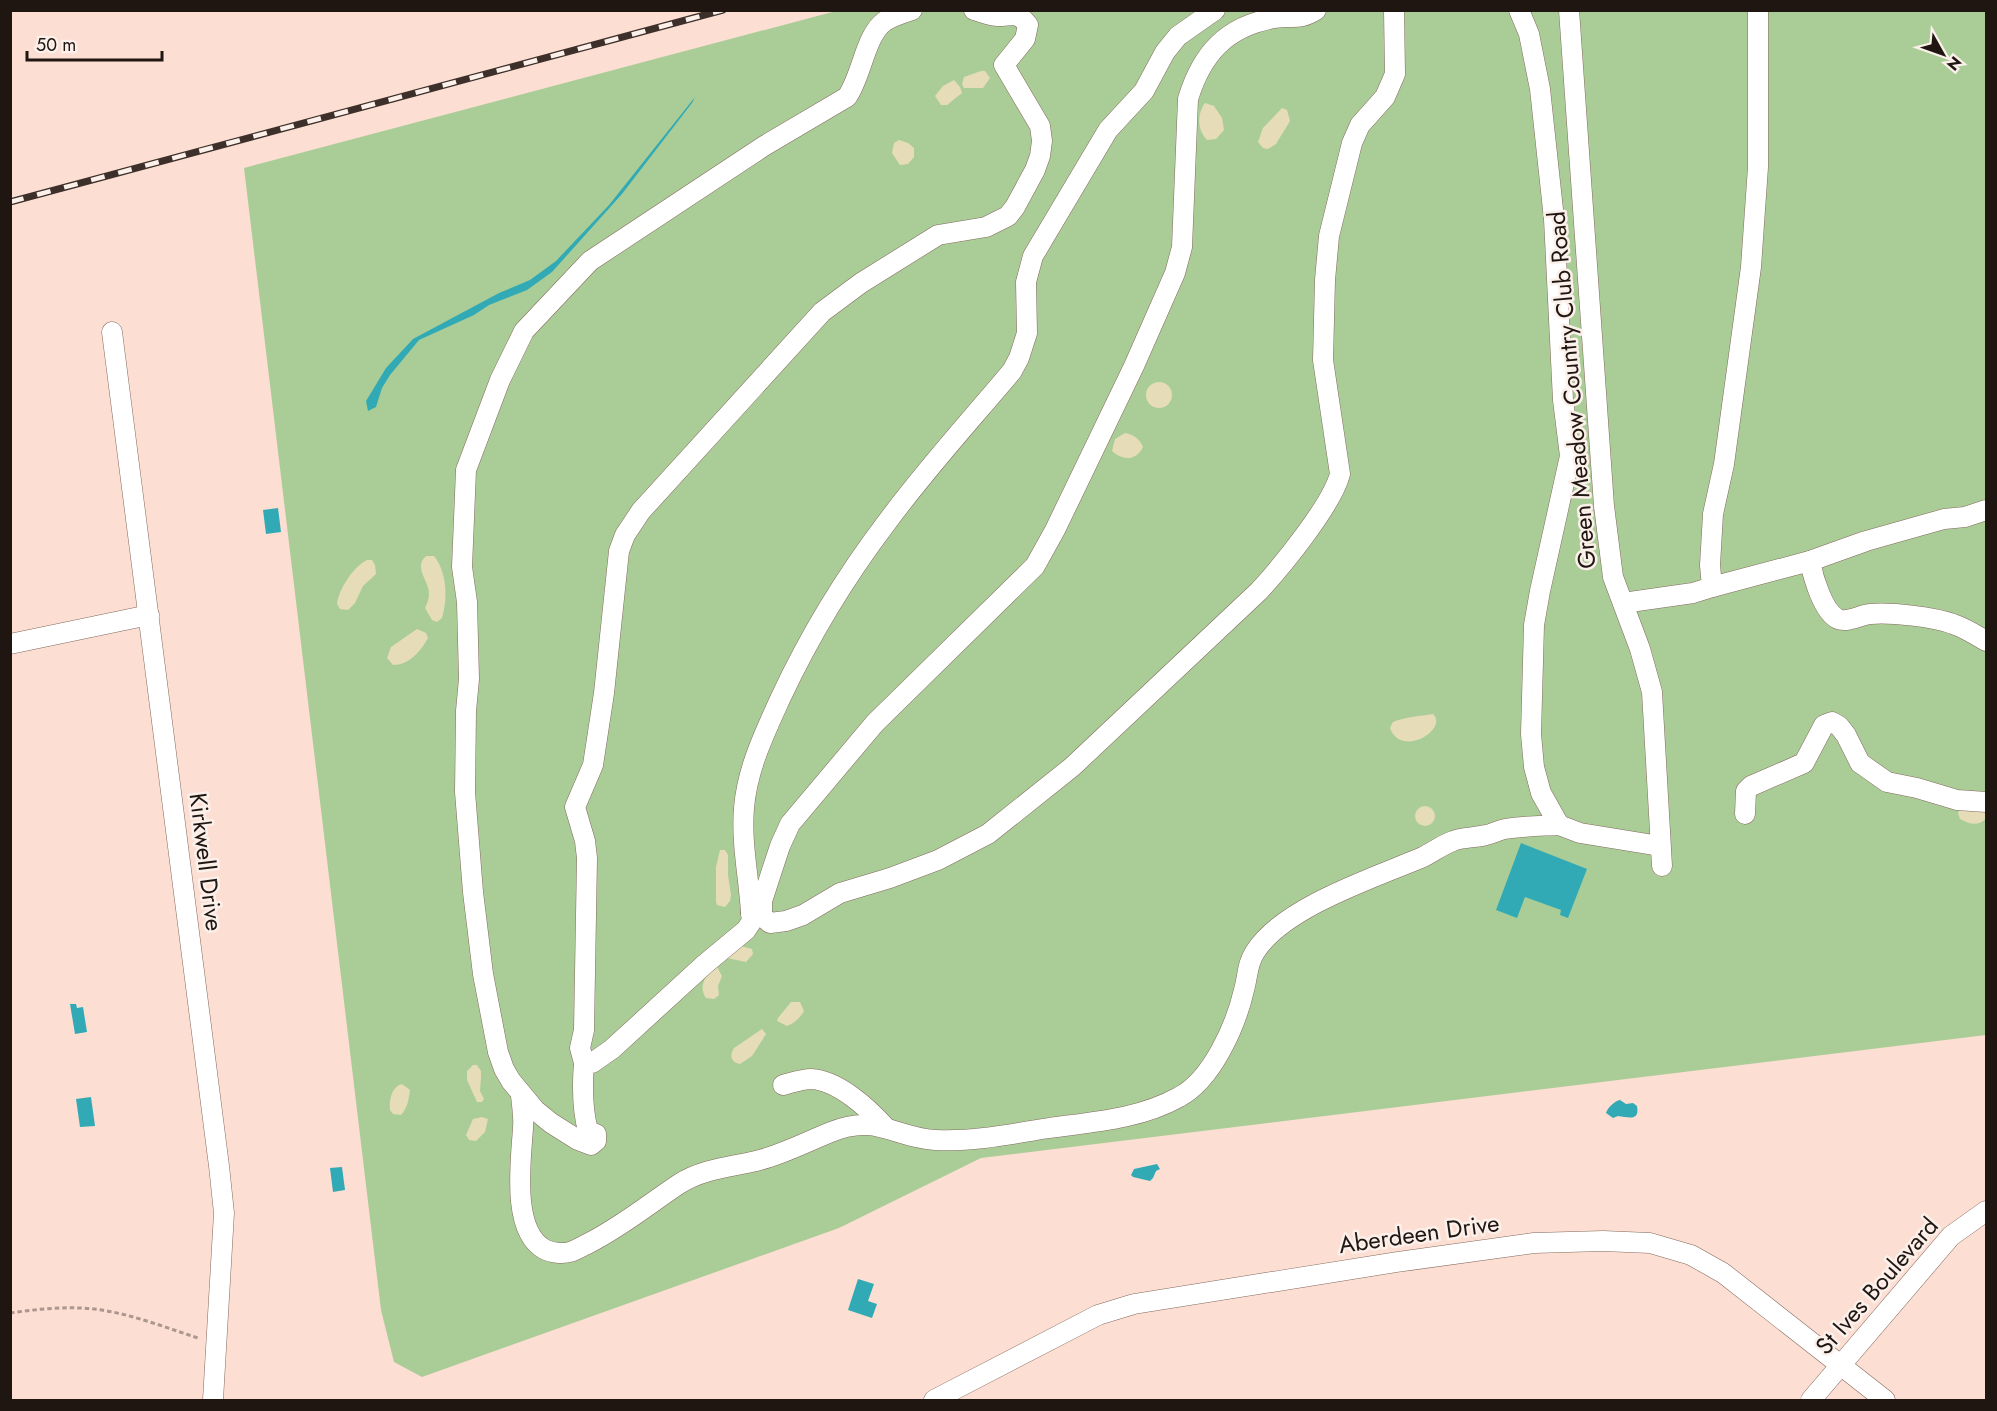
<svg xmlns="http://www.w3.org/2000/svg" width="1997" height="1411" viewBox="0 0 1997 1411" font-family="Jost,sans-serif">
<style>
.green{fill:#aacd98}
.sand{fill:#e6dcb7}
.water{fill:#31aab5}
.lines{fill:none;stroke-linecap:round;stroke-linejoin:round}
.minor-casing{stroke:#83695e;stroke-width:21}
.path{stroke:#ad968d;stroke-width:3;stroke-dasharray:4.5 3;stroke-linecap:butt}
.minor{stroke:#fff;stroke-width:20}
.rail-casing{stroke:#3d302b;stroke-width:7}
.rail{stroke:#fcf0eb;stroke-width:4.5;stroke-dasharray:14;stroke-linecap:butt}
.labels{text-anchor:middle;stroke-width:5;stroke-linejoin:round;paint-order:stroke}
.street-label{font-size:24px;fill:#201611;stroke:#fcf0eb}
</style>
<rect width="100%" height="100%" fill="#fcded2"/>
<polygon class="green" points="836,11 1986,11 1986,1035 981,1158 839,1228 422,1377 394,1362 381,1310 244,168"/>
<g class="sand">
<polygon points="981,71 985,71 990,78 983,88 964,88 962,84 964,77"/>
<polygon points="954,80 960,87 962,93 947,105 941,105 935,96 943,86"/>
<path d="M1205,103L1214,106L1222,118L1224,130L1216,139L1207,140C1197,130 1197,114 1205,103Z"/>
<polygon points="1282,108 1287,110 1290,121 1276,144 1268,149 1263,148 1258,142 1263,128"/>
<polygon points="899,140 908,143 914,148 914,157 908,164 900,165 892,153 894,143"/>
<circle cx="1159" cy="395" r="13"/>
<path d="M1125,433C1134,435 1139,438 1143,447C1136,461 1123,461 1112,451L1115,439Z"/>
<path d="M426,556H434C447,572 448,599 442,618L437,622L432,620L425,608C427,604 429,599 429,594C429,580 413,568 426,556Z"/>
<path d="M367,560H372L375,565L376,574L363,586L355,603L348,610L340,609L337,604C339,589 353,567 367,560Z"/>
<path d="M417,629L426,633L428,638C420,652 409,665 393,665L387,658L391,647Z"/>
<path d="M1433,714C1449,729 1401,759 1390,728L1393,722C1405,717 1420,716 1433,714Z"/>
<circle cx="1425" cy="816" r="10"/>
<path d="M1960,809L1986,810V818C1979,827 1969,824 1960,819L1958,813Z"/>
<polygon points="720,850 725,850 728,855 728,875 731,895 730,901 725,907 717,905 716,902 716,867"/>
<polygon points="741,946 752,949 753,954 746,962 727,958"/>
<path d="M714,966L717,967L722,976L718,986L719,995L714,999L706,998C698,986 706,976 714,966Z"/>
<path d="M791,1002H800L804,1011C800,1018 795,1023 787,1026L777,1021L778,1018Z"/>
<path d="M762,1029L766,1034L752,1056L740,1064C731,1062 729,1056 734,1048Z"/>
<polygon points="473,1065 477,1065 481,1071 481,1077 480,1091 484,1099 482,1102 477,1102 467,1080 467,1071"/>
<path d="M402,1084L410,1090C409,1099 407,1109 401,1115L393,1114L390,1110C389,1101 391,1087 402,1084Z"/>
<polygon points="482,1117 488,1119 485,1132 476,1141 469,1140 466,1135 473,1119"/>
</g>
<g class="water">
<polygon points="695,97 692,103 622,194 552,272 527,290 489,305 474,315 419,340 390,375 382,388 376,407 368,411 366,401 386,368 413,339 499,293 530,280 556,261 609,205"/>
<polygon points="278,508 281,532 266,534 263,510"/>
<polygon points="1521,843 1587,869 1568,918 1560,915 1561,910 1525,897 1517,918 1496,910"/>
<polygon points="70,1004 76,1004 77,1008 83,1007 87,1032 75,1034"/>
<polygon points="91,1097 95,1126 80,1127 76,1099"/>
<path d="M1620,1100L1626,1104L1633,1103L1637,1106C1640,1122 1628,1117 1618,1116L1613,1118L1606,1113C1608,1107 1615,1101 1620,1100Z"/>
<polygon points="1157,1164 1160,1169 1156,1171 1153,1178 1150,1181 1133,1177 1131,1175 1134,1169"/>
<polygon points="342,1167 345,1190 333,1192 330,1168"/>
<polygon points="858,1279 874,1284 868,1301 877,1304 872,1318 848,1310"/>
</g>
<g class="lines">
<defs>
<g id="minor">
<path d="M1215,10L1178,36L1165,52L1144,91L1108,130L1033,256L1026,282L1027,333L1019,358L1012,371C970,421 926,469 887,522C846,576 810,635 781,697C765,732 747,769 744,808C741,843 749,878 751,913L754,916H762L770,923L786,921L803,915L840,893L890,878L938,860L988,834L1072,767L1259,591C1282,566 1332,505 1340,474L1323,360L1325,280L1329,236L1352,143L1360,125L1385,97L1395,74L1394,10"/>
<polyline points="1519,10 1529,34 1540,89 1554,219 1563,400 1570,456 1540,591 1534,625 1531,734 1534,767 1541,793 1559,825 1580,833 1660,846"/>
<polyline points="1569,10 1604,506 1613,577 1640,649 1652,692 1662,866"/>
<polyline points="112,332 219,1166 224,1213 213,1400"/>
<path d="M1810,561C1813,577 1823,612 1838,619C1847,623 1860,615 1870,614C1891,612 1934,617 1953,624C1965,628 1976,635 1986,641"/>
<polyline points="1712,587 1810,561 1866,541 1944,519 1965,517 1986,510"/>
<polyline points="1623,603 1693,593 1712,587 1710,565 1713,514 1724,464 1751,267 1758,167 1758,10"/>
<polyline points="10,644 149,615"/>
<polyline points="1745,814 1746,791 1751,786 1804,763 1824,725 1832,722 1839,726 1846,735 1860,763 1887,782 1917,788 1957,800 1986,802"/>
<path d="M751,913L752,921L746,930L705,964L612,1049L592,1063H584C582,1087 582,1108 588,1131L596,1134V1141L591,1145L578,1140L551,1123L535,1110L511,1081L504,1069L498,1052L483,974L473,892L465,792L466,711L469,679L467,602L462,567L466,470L500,380L524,331L590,261L764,146L847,97C862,76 865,35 885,21C893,16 903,13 912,10"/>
<path d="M762,916V901L780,846L790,824L875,723L1035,566L1055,530L1134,366L1175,273L1182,247L1188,99C1202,53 1227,26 1275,18C1294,15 1298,21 1316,10"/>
<path d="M584,1063L580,1048L584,1030L587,858L585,841L575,807L593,765L604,693L619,551L625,535L641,511L822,312L861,283L938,235L986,227L1008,216L1015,207L1035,170L1040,156L1042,141L1040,126L1004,65L1025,39L1028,25C1017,11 1013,16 998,16C990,16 982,12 974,10"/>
<path d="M783,1085C791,1083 802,1079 811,1079C838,1080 869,1109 886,1128"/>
<path d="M521,1095C522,1106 524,1117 523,1128C521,1160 511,1230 544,1249C551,1253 563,1254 570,1252C576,1250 583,1246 589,1243C621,1227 649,1204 679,1184C702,1169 730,1167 756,1161C782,1155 806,1142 831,1132C877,1113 894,1138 935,1140C973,1142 1012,1134 1049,1128C1093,1122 1140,1119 1179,1097C1212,1080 1236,1025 1244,990C1248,976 1247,964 1255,952C1283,907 1376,877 1423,857C1433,852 1442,845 1453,841C1463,837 1475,838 1486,835C1492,834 1499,830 1505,829C1523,826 1541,826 1559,825"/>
<polyline points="934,1400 1098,1315 1134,1304 1397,1262 1534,1243 1603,1241 1650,1243 1691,1255 1723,1273 1885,1400"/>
<polyline points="1811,1400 1951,1236 1986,1211"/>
</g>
</defs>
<use href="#minor" class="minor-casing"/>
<path class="path" d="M10,1313C38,1309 66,1306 94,1309C129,1313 164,1327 198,1338"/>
<use href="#minor" class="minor"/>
<defs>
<polyline id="rail" points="10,202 723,10"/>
</defs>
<use href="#rail" class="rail-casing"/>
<use href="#rail" class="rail"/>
</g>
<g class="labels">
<g class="street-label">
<text transform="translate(1572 390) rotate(-95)" y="8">Green Meadow Country Club Road</text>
<text transform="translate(206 862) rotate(83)" y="8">Kirkwell Drive</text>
<text transform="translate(1419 1234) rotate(-8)" y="8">Aberdeen Drive</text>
<text transform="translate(1877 1286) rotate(-49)" y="8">St Ives Boulevard</text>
</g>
</g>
<rect width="1997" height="1411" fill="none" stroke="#201611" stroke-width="24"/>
<g transform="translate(1943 54) rotate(130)" stroke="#fcf0eb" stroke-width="4.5" paint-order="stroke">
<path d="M0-4.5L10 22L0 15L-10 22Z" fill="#201611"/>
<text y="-9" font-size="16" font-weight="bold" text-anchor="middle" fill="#201611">N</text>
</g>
<path d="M27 51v9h135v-9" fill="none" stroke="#201611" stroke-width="3"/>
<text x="36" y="51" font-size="18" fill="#201611" stroke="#fcf0eb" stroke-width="4.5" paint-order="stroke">50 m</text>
</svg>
